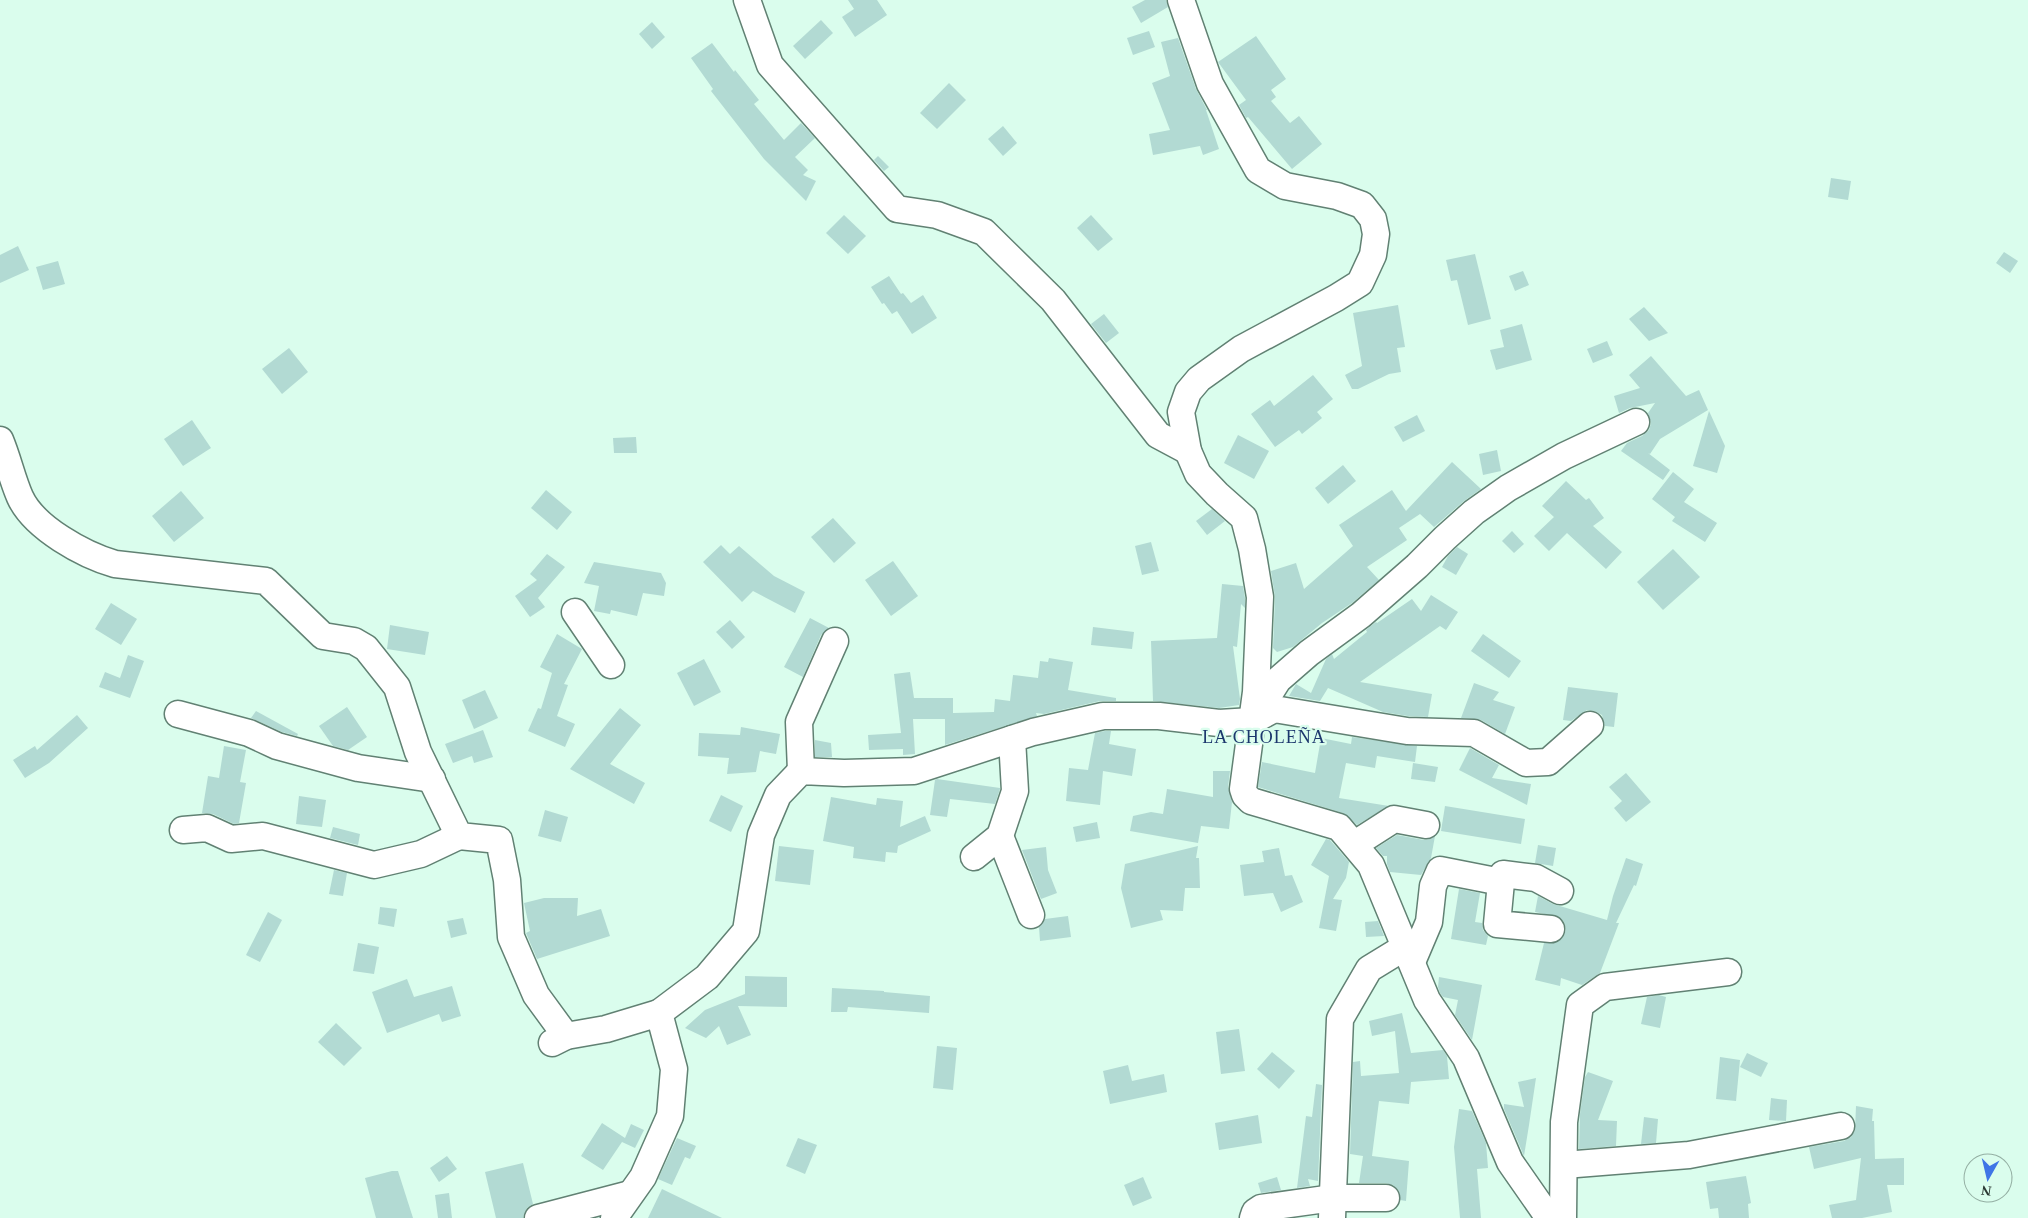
<svg xmlns="http://www.w3.org/2000/svg" width="2028" height="1218" viewBox="0 0 2028 1218" font-family="'Times New Roman',serif">
<style>
.building{fill:#b2dad3}
.lines{fill:none;stroke-linecap:round;stroke-linejoin:round}
.minor-casing{stroke:#618173;stroke-width:29}
.minor{stroke:#fff;stroke-width:26}
.labels{text-anchor:middle;stroke-width:4.5;stroke-linejoin:round;paint-order:stroke}
.quarter-label{font-size:18px;letter-spacing:1px;fill:#1c376d;stroke:#dafded}
</style>
<rect width="100%" height="100%" fill="#dafded"/>
<g class="building">
<polygon points="848,0 877,0 887,15 855,37 842,17 854,9"/>
<polygon points="1145,0 1166,0 1168,7 1141,23 1132,7"/>
<polygon points="821,20 833,33 805,59 793,46"/>
<polygon points="652,22 665,37 652,49 639,34"/>
<polygon points="1149,31 1155,47 1133,55 1127,38"/>
<polygon points="1256,36 1286,79 1271,90 1276,97 1271,101 1290,123 1299,116 1322,144 1292,169 1248,117 1246,118 1239,105 1246,100 1218,62"/>
<polygon points="1178,38 1196,89 1207,110 1206,110 1219,149 1203,155 1200,146 1153,155 1149,134 1170,130 1152,83 1170,76 1161,42"/>
<polygon points="712,43 734,72 735,70 759,100 754,104 784,140 801,123 815,138 795,157 808,170 803,175 816,181 806,201 764,159 711,91 713,89 691,58"/>
<polygon points="949,83 966,100 937,129 920,113"/>
<polygon points="1003,126 1017,143 1003,156 988,139"/>
<polygon points="878,156 889,167 884,171 874,160"/>
<polygon points="1831,178 1851,181 1848,200 1828,197"/>
<polygon points="844,215 866,236 848,254 826,233"/>
<polygon points="1091,215 1113,239 1098,251 1077,228"/>
<polygon points="18,246 29,270 0,283 0,255"/>
<polygon points="2004,252 2018,261 2010,273 1996,263"/>
<polygon points="1475,254 1491,319 1468,325 1457,280 1451,281 1446,260"/>
<polygon points="58,261 65,284 43,290 36,267"/>
<polygon points="1523,271 1529,285 1515,291 1509,276"/>
<polygon points="889,276 901,294 903,293 911,303 923,295 937,318 912,334 897,311 892,314 884,303 882,304 871,287"/>
<polygon points="1398,305 1405,347 1397,348 1401,372 1389,374 1358,389 1352,389 1345,375 1362,366 1353,313"/>
<polygon points="1644,307 1668,333 1649,341 1629,319"/>
<polygon points="1104,314 1119,333 1106,343 1091,324"/>
<polygon points="1522,324 1532,360 1496,370 1490,350 1504,347 1500,330"/>
<polygon points="1607,341 1613,355 1593,363 1587,349"/>
<polygon points="289,348 308,372 282,394 262,369"/>
<polygon points="1651,356 1686,396 1699,390 1708,410 1660,439 1650,454 1648,453 1670,470 1663,480 1621,451 1627,443 1642,436 1649,430 1651,423 1648,413 1655,403 1630,408 1619,413 1614,396 1640,388 1629,375"/>
<polygon points="1313,375 1333,399 1317,412 1322,418 1302,434 1299,430 1275,447 1251,414 1270,400 1274,406"/>
<polygon points="1709,411 1725,446 1717,473 1693,466"/>
<polygon points="1417,415 1425,431 1403,442 1394,427"/>
<polygon points="192,420 211,448 183,466 164,439"/>
<polygon points="1238,435 1269,451 1254,479 1224,463"/>
<polygon points="636,437 637,453 614,453 613,438"/>
<polygon points="1497,450 1501,471 1483,475 1479,454"/>
<polygon points="1452,462 1481,489 1464,501 1434,527 1420,514 1399,528 1407,540 1367,567 1379,580 1352,603 1322,623 1293,647 1277,652 1273,648 1275,597 1271,571 1296,563 1304,589 1353,546 1339,525 1392,490 1406,511"/>
<polygon points="1343,465 1356,481 1328,504 1315,488"/>
<polygon points="1673,472 1694,489 1684,502 1717,523 1705,542 1672,521 1675,517 1652,499"/>
<polygon points="1566,481 1586,500 1589,498 1604,518 1593,526 1622,552 1606,569 1567,533 1549,551 1534,536 1554,517 1542,506"/>
<polygon points="546,490 572,512 557,530 531,508"/>
<polygon points="181,491 204,518 174,542 152,516"/>
<polygon points="1212,509 1225,521 1207,535 1196,521"/>
<polygon points="833,518 856,543 834,563 811,537"/>
<polygon points="1512,531 1524,544 1514,553 1502,541"/>
<polygon points="1151,542 1159,571 1142,575 1135,546"/>
<polygon points="721,545 730,554 739,546 774,576 805,592 795,613 753,591 742,602 703,562"/>
<polygon points="1457,547 1468,554 1456,575 1442,567 1448,556"/>
<polygon points="1673,549 1700,577 1663,610 1637,582"/>
<polygon points="547,554 565,567 538,598 545,607 530,617 515,596 537,580 530,574"/>
<polygon points="893,561 918,596 891,616 865,580"/>
<polygon points="594,562 661,573 666,583 664,596 643,593 637,616 611,610 610,614 594,611 599,586 584,583"/>
<polygon points="1222,584 1243,586 1245,598 1245,608 1241,604 1237,647 1233,646 1240,699 1239,705 1219,708 1153,701 1151,641 1217,638"/>
<polygon points="1431,595 1458,612 1446,630 1440,626 1360,682 1432,694 1428,717 1408,716 1383,712 1328,688 1320,701 1289,696 1296,684 1311,693 1326,659 1332,654 1334,659 1367,632 1366,630 1376,622 1377,623 1412,599 1421,611"/>
<polygon points="111,603 137,619 121,645 95,629"/>
<polygon points="810,618 829,628 821,635 803,677 784,667"/>
<polygon points="730,620 745,637 732,649 716,632"/>
<polygon points="390,625 429,632 425,655 387,649"/>
<polygon points="1093,627 1134,632 1132,649 1091,645"/>
<polygon points="557,634 582,649 564,684 568,685 557,716 575,724 565,747 528,731 538,708 541,709 552,673 540,667"/>
<polygon points="1483,634 1521,661 1509,678 1471,651"/>
<polygon points="128,655 144,661 130,698 99,687 105,672 120,678"/>
<polygon points="1049,658 1073,662 1068,690 1116,698 1116,701 1100,701 1044,714 1036,713 1037,716 945,745 945,719 913,719 915,754 903,755 903,749 869,750 868,735 901,733 894,674 910,672 914,698 953,698 953,713 994,712 995,699 1010,701 1013,675 1038,678 1040,661 1048,662"/>
<polygon points="704,659 721,692 694,706 677,673"/>
<polygon points="1474,683 1499,692 1493,700 1515,707 1505,734 1481,720 1461,718"/>
<polygon points="1568,687 1618,693 1614,727 1605,726 1602,715 1594,711 1587,710 1571,721 1563,720"/>
<polygon points="485,690 498,718 474,729 462,700"/>
<polygon points="347,707 367,737 348,750 333,746 319,726"/>
<polygon points="620,708 641,725 610,764 645,783 634,804 570,769"/>
<polygon points="256,711 298,734 297,736 282,732 251,718"/>
<polygon points="77,715 88,728 49,763 25,778 13,760 35,746 37,750"/>
<polygon points="741,727 780,734 776,754 760,751 756,772 727,774 729,758 698,756 699,733 740,735"/>
<polygon points="483,730 493,757 474,763 472,756 453,763 445,744"/>
<polygon points="1105,731 1111,731 1109,744 1136,749 1132,776 1103,771 1100,805 1066,801 1069,768 1088,770 1095,733"/>
<polygon points="1352,737 1417,746 1415,762 1377,756 1375,768 1346,763 1339,798 1389,806 1357,825 1343,813 1258,787 1262,762 1315,773 1321,738 1351,744"/>
<polygon points="815,740 831,743 832,757 815,757"/>
<polygon points="224,746 246,750 240,782 246,783 239,823 234,824 213,814 202,813 208,776 219,778"/>
<polygon points="1470,748 1499,765 1492,778 1531,784 1527,805 1459,770"/>
<polygon points="1413,763 1438,767 1435,782 1411,779"/>
<polygon points="1213,771 1230,771 1228,787 1232,802 1229,829 1201,826 1198,843 1130,831 1133,816 1151,812 1163,814 1167,789 1213,797"/>
<polygon points="1626,773 1651,802 1626,822 1614,808 1622,801 1609,787"/>
<polygon points="937,779 1000,788 1000,789 995,804 950,799 947,817 930,815 935,780"/>
<polygon points="721,795 743,806 731,832 709,821"/>
<polygon points="299,796 326,800 322,827 296,824"/>
<polygon points="831,797 876,805 877,798 903,801 900,827 925,816 931,831 898,846 897,853 886,852 885,862 853,858 854,847 823,841"/>
<polygon points="1445,806 1525,819 1521,844 1441,831"/>
<polygon points="545,810 568,817 561,842 538,836"/>
<polygon points="1097,822 1100,838 1076,842 1073,827"/>
<polygon points="333,827 360,834 358,845 330,838"/>
<polygon points="1397,835 1424,840 1430,839 1435,836 1431,858 1421,875 1390,872 1387,864 1387,856 1383,856 1376,848"/>
<polygon points="1326,839 1330,840 1349,862 1346,878 1333,899 1342,900 1336,931 1319,928 1329,876 1311,865"/>
<polygon points="1538,845 1556,848 1553,866 1535,863"/>
<polygon points="779,846 814,850 810,885 775,881"/>
<polygon points="1198,846 1196,858 1199,858 1200,888 1185,888 1183,911 1160,910 1163,920 1131,928 1121,888 1125,864"/>
<polygon points="1046,847 1048,870 1057,893 1041,899 1022,850"/>
<polygon points="1279,848 1285,876 1292,875 1303,902 1281,912 1273,893 1244,896 1240,865 1264,862 1262,851"/>
<polygon points="1626,858 1643,864 1636,886 1634,885 1616,923 1619,923 1600,973 1582,985 1561,978 1560,986 1535,980 1544,943 1558,942 1563,937 1566,930 1564,922 1559,917 1535,912 1538,896 1553,904 1607,920 1613,896"/>
<polygon points="334,870 347,873 343,896 329,894"/>
<polygon points="1459,889 1480,893 1475,922 1482,923 1483,930 1488,936 1486,945 1451,939"/>
<polygon points="544,898 578,898 577,916 601,909 610,936 537,959 526,933 530,931 524,903"/>
<polygon points="380,907 397,909 394,927 378,924"/>
<polygon points="268,912 282,920 260,962 246,955"/>
<polygon points="1068,916 1071,937 1040,941 1039,927 1045,919"/>
<polygon points="463,918 467,934 451,938 447,921"/>
<polygon points="1378,921 1384,936 1366,937 1365,922"/>
<polygon points="358,943 379,947 374,974 353,971"/>
<polygon points="745,976 787,977 787,1007 738,1006 751,1035 727,1045 719,1026 706,1038 685,1028 705,1010 745,994"/>
<polygon points="1439,977 1482,985 1472,1040 1455,1015 1458,1000 1443,997 1440,993 1438,987"/>
<polygon points="407,979 414,997 452,986 461,1016 442,1022 439,1014 387,1033 372,992"/>
<polygon points="832,988 884,991 884,992 930,996 929,1013 848,1007 847,1012 831,1012"/>
<polygon points="1659,995 1666,997 1660,1028 1641,1024 1647,997"/>
<polygon points="1402,1013 1411,1053 1443,1050 1447,1056 1449,1079 1411,1082 1409,1104 1379,1101 1372,1156 1409,1161 1406,1201 1400,1200 1399,1191 1393,1185 1386,1183 1359,1183 1363,1156 1350,1154 1353,1062 1360,1061 1361,1076 1399,1073 1395,1031 1372,1036 1369,1021"/>
<polygon points="336,1023 362,1048 344,1066 318,1042"/>
<polygon points="1239,1029 1245,1071 1221,1074 1216,1032"/>
<polygon points="937,1046 957,1048 953,1090 933,1088"/>
<polygon points="1272,1052 1295,1071 1279,1089 1257,1069"/>
<polygon points="1747,1053 1768,1063 1761,1077 1740,1067"/>
<polygon points="1720,1057 1740,1060 1736,1101 1716,1099"/>
<polygon points="1128,1065 1132,1081 1164,1074 1167,1092 1110,1104 1103,1071"/>
<polygon points="1588,1072 1613,1081 1598,1120 1617,1121 1616,1146 1579,1149 1580,1114 1585,1077"/>
<polygon points="1536,1078 1529,1125 1524,1156 1504,1109 1504,1104 1524,1107 1518,1082"/>
<polygon points="1316,1084 1322,1085 1318,1181 1308,1179 1310,1186 1297,1188 1306,1116 1312,1117"/>
<polygon points="1771,1098 1787,1100 1786,1121 1769,1120"/>
<polygon points="1856,1106 1873,1109 1872,1121 1874,1121 1875,1159 1904,1158 1904,1185 1887,1185 1892,1212 1862,1218 1832,1218 1829,1205 1856,1200 1861,1158 1814,1169 1809,1147 1844,1141 1851,1137 1855,1130"/>
<polygon points="1459,1109 1472,1111 1486,1143 1488,1168 1477,1169 1481,1218 1460,1218 1454,1147"/>
<polygon points="1258,1115 1262,1143 1219,1150 1215,1123"/>
<polygon points="1644,1117 1658,1119 1656,1143 1641,1144"/>
<polygon points="602,1123 625,1138 631,1124 644,1130 635,1148 622,1142 624,1139 603,1170 581,1156"/>
<polygon points="677,1138 696,1146 690,1159 685,1157 672,1185 658,1179"/>
<polygon points="798,1138 817,1145 805,1174 786,1166"/>
<polygon points="447,1156 457,1169 439,1182 430,1168"/>
<polygon points="523,1163 533,1204 527,1208 523,1218 496,1218 485,1172"/>
<polygon points="392,1171 398,1171 413,1218 376,1218 365,1178"/>
<polygon points="1746,1176 1751,1203 1748,1204 1749,1218 1719,1218 1718,1208 1710,1209 1706,1182"/>
<polygon points="1143,1177 1152,1198 1133,1206 1124,1185"/>
<polygon points="1277,1177 1281,1190 1261,1193 1258,1183"/>
<polygon points="662,1189 722,1218 648,1218"/>
<polygon points="449,1193 452,1218 438,1218 435,1195"/>
</g>
<g class="lines">
<defs>
<g id="minor">
<polyline points="747,0 770,65 897,209 937,215 984,232 1053,300 1158,435 1188,451"/>
<polyline points="1181,0 1210,84 1258,170 1285,186 1337,196 1362,205 1373,219 1376,234 1373,255 1360,283 1336,298 1241,349 1199,379 1188,392 1181,412 1188,451 1198,474 1217,494 1244,518 1252,549 1260,597 1256,692 1243,789 1245,795 1251,801 1339,827 1371,865 1427,1000 1466,1058 1510,1162 1549,1218"/>
<path d="M0,440C8,459 12,479 20,497C34,528 84,555 115,564L266,581L323,636L354,641L366,648L397,687L418,752L459,836L499,840L507,880L511,937L536,995L566,1036"/>
<polyline points="575,612 611,665"/>
<polyline points="178,714 249,733 277,746 358,768 432,779"/>
<polyline points="1252,721 1274,709 1407,731 1474,733 1526,763 1548,762 1590,725"/>
<polyline points="801,771 799,722 835,641"/>
<polyline points="183,830 207,828 231,839 263,836 374,865 421,854 459,836"/>
<polyline points="1000,836 1031,915"/>
<polyline points="1355,844 1394,819 1426,825"/>
<polyline points="974,857 1000,836 1015,791 1012,739"/>
<polyline points="1501,882 1503,874 1536,878 1560,891"/>
<polyline points="1412,962 1429,922 1433,886 1440,870 1501,882 1497,924 1551,929"/>
<polyline points="552,1043 566,1036 606,1029 659,1013"/>
<polyline points="1564,1165 1689,1155 1841,1126"/>
<polyline points="538,1218 630,1194"/>
<polyline points="614,1218 643,1177 670,1116 674,1069 659,1013 707,977 746,931 761,835 778,795 801,771 844,773 914,771 1033,732 1103,716 1159,716 1219,723 1252,721 1278,680 1309,653 1361,615 1417,566 1445,538 1474,512 1508,488 1564,456 1636,422"/>
<polyline points="1253,1218 1255,1212 1261,1208 1333,1198 1386,1198"/>
<polyline points="1332,1218 1340,1019 1369,969 1405,947"/>
<polyline points="1563,1218 1564,1122 1580,1005 1605,987 1728,972"/>
</g>
</defs>
<use href="#minor" class="minor-casing"/>
<use href="#minor" class="minor"/>
</g>
<g class="labels">
<g class="quarter-label">
<text x="1264" y="743">LA CHOLEÑA</text>
</g>
</g>
<g transform="translate(1988 1178) rotate(188)"><circle r="24" fill="#dafded" stroke="#94afa3"/>
<path d="M0-4L9 19L0 12L-9 19Z" fill="#3f75e6"/>
<text y="-8" font-size="14" font-weight="bold" text-anchor="middle" fill="#2b3933">N</text>
</g>
</svg>
